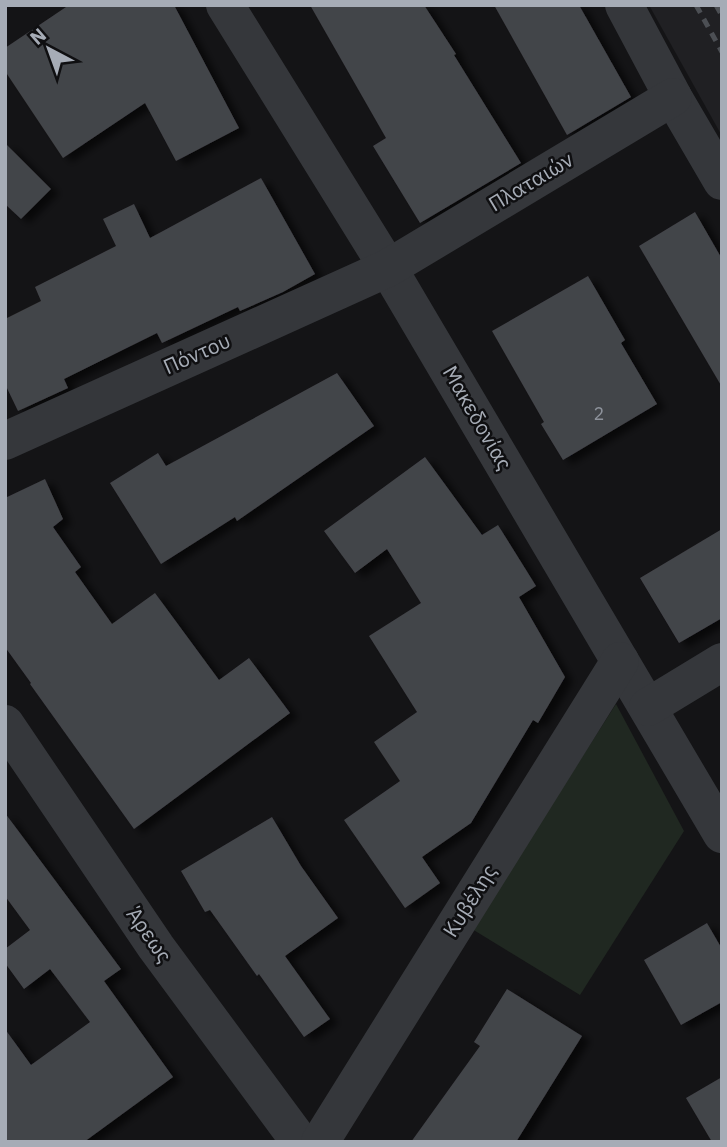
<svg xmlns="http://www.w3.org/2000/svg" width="727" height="1147" viewBox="0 0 727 1147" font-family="'IBM Plex Sans',sans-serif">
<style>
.built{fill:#202023}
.green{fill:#202821}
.building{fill:#434449;filter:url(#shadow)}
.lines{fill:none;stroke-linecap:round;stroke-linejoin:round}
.minor{stroke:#35373b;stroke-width:38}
.rail{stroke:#4c4f54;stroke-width:5;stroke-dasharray:9 7;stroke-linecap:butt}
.labels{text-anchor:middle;stroke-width:5;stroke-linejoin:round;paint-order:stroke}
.number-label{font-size:18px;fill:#8d929b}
.street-label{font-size:21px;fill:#a6acb6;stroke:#0f0f11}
</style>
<defs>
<filter id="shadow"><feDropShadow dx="8" dy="4.5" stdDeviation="3.5" flood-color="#0009"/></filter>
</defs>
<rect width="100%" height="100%" fill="#141416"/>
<polygon class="built" points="649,5 722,5 722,136"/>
<polygon class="green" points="616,704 684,831 580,995 472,929"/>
<g class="building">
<polygon points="69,5 174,5 239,128 176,161 145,103 63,158 5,71 5,48"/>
<polygon points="310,5 424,5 456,54 454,55 521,163 420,223 373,146 386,138"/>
<polygon points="494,5 579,5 631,97 567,135"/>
<polygon points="5,143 51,189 21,219 5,204"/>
<polygon points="261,178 315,274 283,292 240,311 238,307 162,343 157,333 64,379 68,388 18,411 5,384 5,319 41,301 35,287 116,246 103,219 134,204 150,238"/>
<polygon points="695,212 722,259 722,387 639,246"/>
<polygon points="588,276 625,340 621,343 657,404 563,460 541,424 544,422 492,331"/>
<polygon points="337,373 374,426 237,521 235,517 161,564 110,483 158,453 166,466"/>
<polygon points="425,457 482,535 498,525 536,586 519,597 565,677 538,723 533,720 471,823 422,857 440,883 405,908 344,820 400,781 374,742 417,712 369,636 421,603 387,549 355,573 324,531"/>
<polygon points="45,479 63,519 53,527 81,567 75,572 112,624 155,593 219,680 249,658 290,713 134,829 30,684 31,683 5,647 5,498"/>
<polygon points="722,529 722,618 679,643 640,578"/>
<polygon points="5,813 121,969 104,981 173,1077 84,1142 5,1142 5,1029 31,1065 90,1022 50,969 24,989 5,963 5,949 30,930 5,896"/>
<polygon points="272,817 301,866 338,918 285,956 330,1019 304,1037 259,974 257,976 210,910 205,912 181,871"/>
<polygon points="707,923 722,949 722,1002 681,1025 644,960"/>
<polygon points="507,989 582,1036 516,1142 411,1142 480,1046 474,1042"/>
<polygon points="722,1077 722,1142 712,1142 686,1098"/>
</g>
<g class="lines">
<g class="minor">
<polyline points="225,5 388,268 722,834"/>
<polyline points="624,5 673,97 722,181"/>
<polyline points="5,441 388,268 673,97"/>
<polyline points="648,707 722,662"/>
<polyline points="5,724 156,947 300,1142"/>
<polyline points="320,1142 620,661"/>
</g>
<g class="rail">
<polyline points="696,5 722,52"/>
<polyline points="716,5 722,16"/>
</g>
</g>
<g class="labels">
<g class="number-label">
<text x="599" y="420">2</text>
</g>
<g class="street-label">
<text transform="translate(531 182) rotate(-31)" y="7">Πλαταιών</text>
<text transform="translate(197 354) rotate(-24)" y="7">Πόντου</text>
<text transform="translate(477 418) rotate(60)" y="7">Μακεδονίας</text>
<text transform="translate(470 901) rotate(-58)" y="7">Κυβέλης</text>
<text transform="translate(149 935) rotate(55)" y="7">Άρεως</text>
</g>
</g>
<rect width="727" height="1147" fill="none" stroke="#a6acb6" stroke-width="14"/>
<g transform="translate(49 49) rotate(319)" stroke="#0f0f11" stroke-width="5" paint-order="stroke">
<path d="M0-5L12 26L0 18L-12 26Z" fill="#a6acb6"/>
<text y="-10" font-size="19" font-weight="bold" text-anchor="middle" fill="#a6acb6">N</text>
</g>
</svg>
